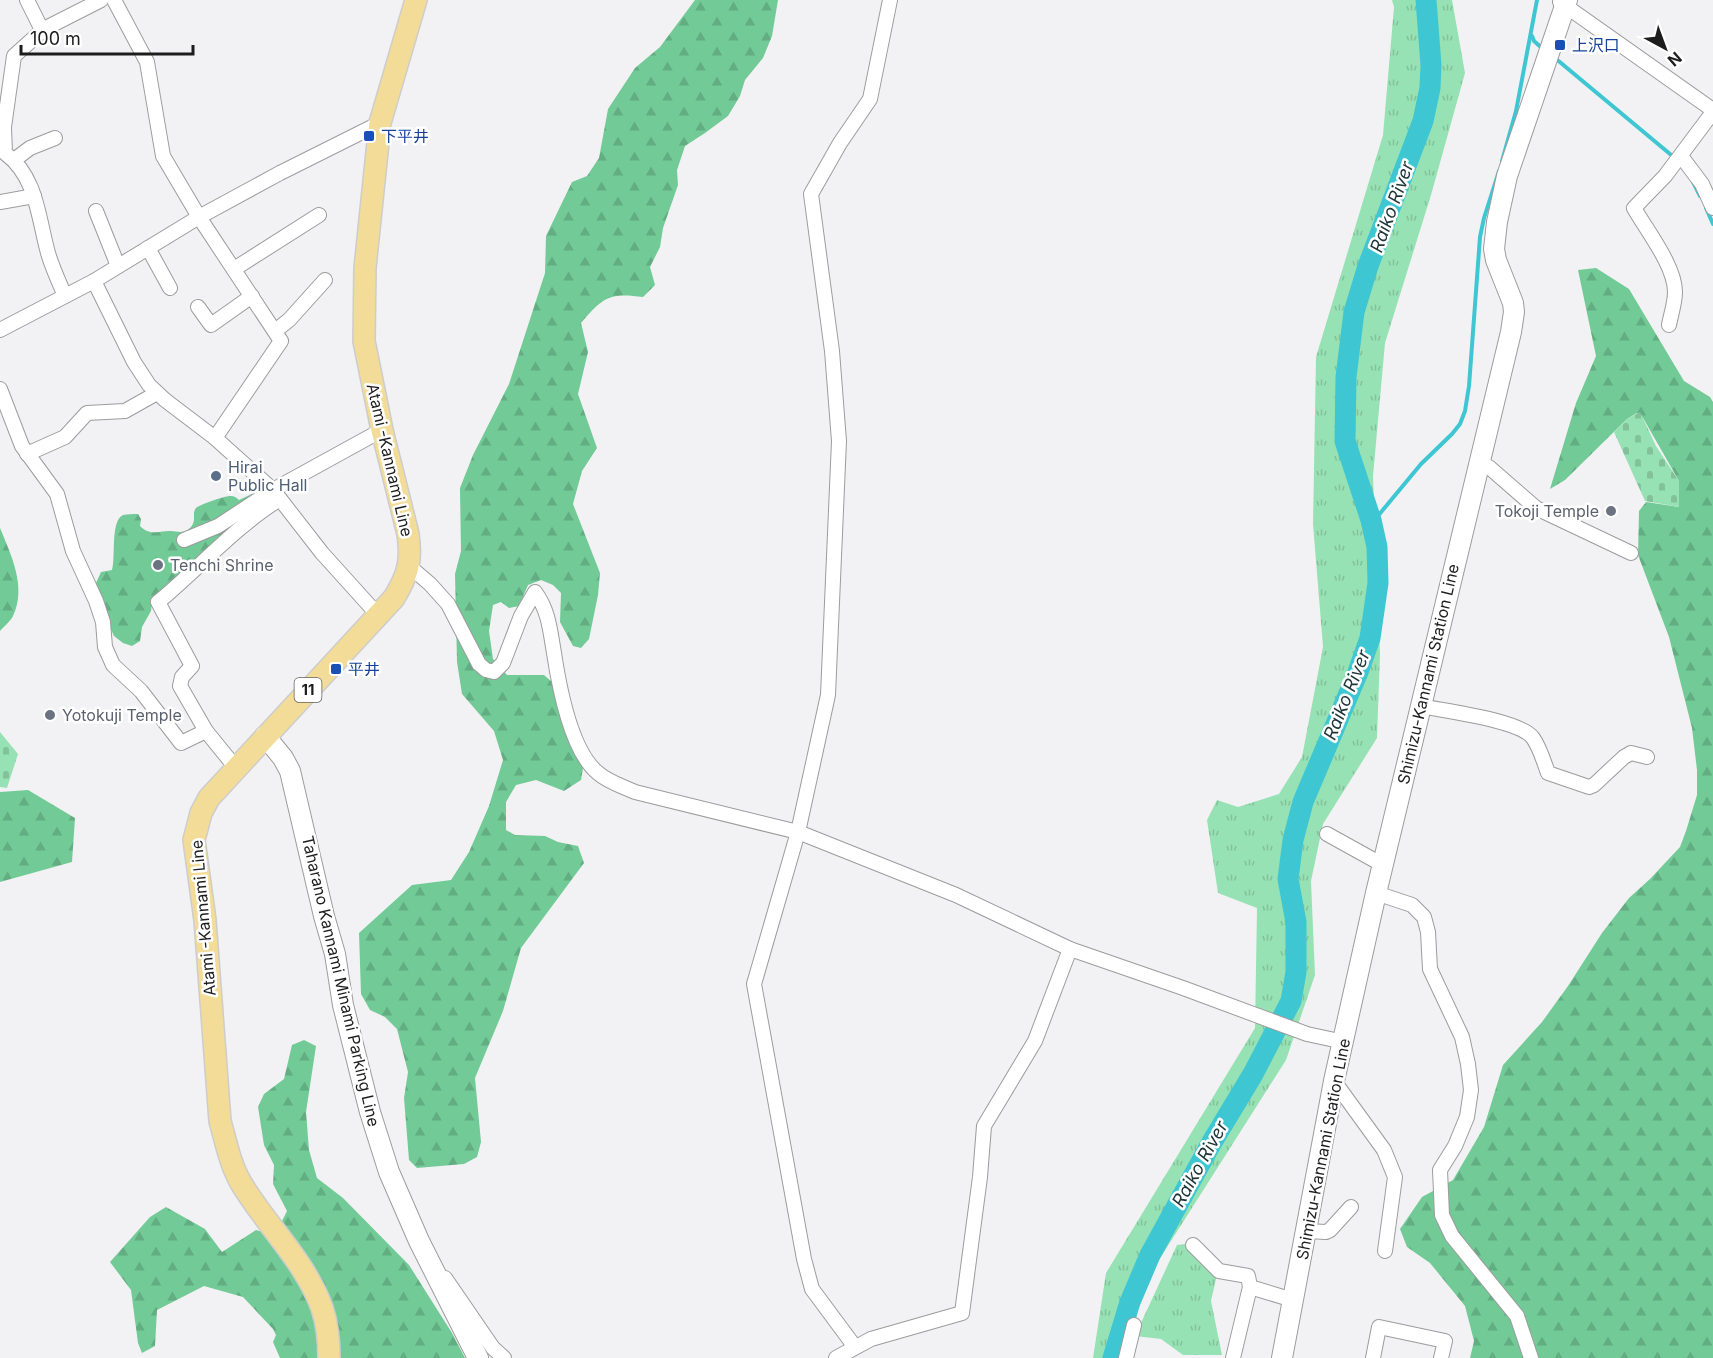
<svg xmlns="http://www.w3.org/2000/svg" width="1713" height="1358" viewBox="0 0 1713 1358" font-family="Inter,'Noto Sans JP',sans-serif">
<style>
.grass{fill:url(#grass-tufts)}
.forest{fill:url(#forest-firs)}
.cemetery{fill:url(#cemetery-stones)}
.lines{fill:none;stroke-linecap:round;stroke-linejoin:round}
.stream{stroke:#3ec7d3;stroke-width:4}
.river{stroke:#3ec7d3;stroke-width:21}
.street-casing{stroke:#9c9c9d;stroke-width:16}
.secondary-casing{stroke:#9c9c9d;stroke-width:22}
.primary-casing{stroke:#cdcdcd;stroke-width:24}
.street{stroke:#fff;stroke-width:14}
.secondary{stroke:#fff;stroke-width:20}
.primary{stroke:#f2dc97;stroke-width:21}
.transit-dot{fill:#1a4fb4;stroke:#fff;stroke-width:2}
.service-dot{fill:#5c6f8a;stroke:#fff;stroke-width:2}
.worship-dot{fill:#6b7280;stroke:#fff;stroke-width:2}
.labels{text-anchor:middle;stroke-width:5;stroke-linejoin:round;paint-order:stroke}
.shield{fill:#fff;stroke:#616161;stroke-width:1.5}
.shield-label{font-size:15px;font-weight:bold;fill:#1d1d1d}
.transit-label{font-size:16px;fill:#164399;stroke:#fff;text-anchor:start}
.street-label{font-size:16px;fill:#1d1d1d;stroke:#fff}
.service-label{font-size:16px;fill:#4e5e75;stroke:#fff;text-anchor:start}
.worship-label{font-size:16px;fill:#5b616d;stroke:#fff;text-anchor:start}
.water-label{font-size:18px;font-style:italic;fill:#1e3537;stroke:#fff}
</style>
<defs>
<pattern id="grass-tufts" width="24" height="20" patternUnits="userSpaceOnUse" patternTransform="scale(1.5)"><rect width="24" height="20" fill="#97e2b4"/><path d="M3 7l-1-3M5 7V3M7 7l1-3M15 17l-1-3M17 17v-4M19 17l1-3" fill="none" stroke="#82c19a"/></pattern>
<pattern id="forest-firs" width="22" height="20" patternUnits="userSpaceOnUse" patternTransform="scale(1.5)"><rect width="22" height="20" fill="#72ca96"/><path d="M5 1l3.5 6h-7zM16 11l3.5 6h-7z" fill="#62ad81"/></pattern>
<pattern id="cemetery-stones" width="16" height="16" patternUnits="userSpaceOnUse" patternTransform="scale(1.5)"><rect width="16" height="16" fill="#97e2b4"/><path d="M2 7V4a2 2 0 0 1 4 0v3zM10 15v-3a2 2 0 0 1 4 0v3z" fill="#82c19a"/></pattern>
</defs>
<rect width="100%" height="100%" fill="#f2f2f4"/>
<g class="grass">
<polygon points="1392,0 1452,0 1465,73 1431,195 1385,343 1373,476 1380,654 1377,738 1323,824 1311,881 1315,975 1286,1060 1143,1285 1122,1358 1093,1358 1106,1273 1255,1028 1257,908 1218,893 1207,820 1217,800 1238,807 1279,794 1302,757 1323,647 1313,524 1316,357 1383,135 1394,7"/>
<polygon points="1185,1244 1195,1258 1211,1268 1216,1279 1211,1301 1222,1355 1183,1355 1161,1339 1135,1336 1177,1245"/>
</g>
<g class="forest">
<path d="M695,0H778L772,36L763,58L745,80L740,96L728,116L705,133L685,146L677,170L678,185L663,228L660,247L650,267L655,285L643,297C609,292 602,298 581,323L588,352L578,394L597,448L582,471L573,504L600,573L598,595L589,639L581,648L573,646L560,622L561,593L553,585L541,580L528,585L519,606L509,608L501,602L493,605L489,631L493,659L507,675H544L552,682L558,707L583,768L581,780L564,791L536,780L516,785L506,802V830L515,835L545,836L558,842L578,846L584,863L521,948L503,1011L475,1078L481,1142L477,1157L464,1164L417,1168L409,1160L404,1098L408,1072L397,1029L385,1017L370,1010L361,994L359,933L412,885L451,880L469,852L489,806L503,760L494,731L462,694L457,662L455,574L461,551L460,488L473,455L509,384L545,273L546,236L572,182L587,176L599,158L608,109L635,68L660,47Z"/>
<polygon points="1596,268 1629,289 1684,381 1710,397 1713,402 1713,1358 1470,1358 1474,1341 1465,1306 1430,1263 1407,1247 1400,1229 1422,1197 1453,1180 1484,1127 1503,1065 1542,1022 1568,986 1602,933 1629,898 1650,879 1680,847 1686,831 1697,795 1697,770 1692,728 1669,637 1638,555 1639,511 1646,502 1679,507 1679,481 1643,418 1637,413 1627,419 1565,480 1550,489 1576,403 1596,356 1578,270"/>
<path d="M254,493L259,494L264,500L152,602L151,611L142,627L140,641L132,646L123,643L114,636L95,594L96,583L101,572L112,570C116,558 110,521 123,515C127,514 133,514 138,514L141,519L140,526C151,537 159,530 171,531C177,531 183,534 189,529C198,521 191,514 196,508C198,505 227,495 231,496C234,496 237,498 239,500Z"/>
<path d="M0,528C11,555 27,587 13,616C10,622 4,626 0,631Z"/>
<polygon points="28,790 75,818 72,862 0,882 0,792"/>
<polygon points="304,1040 316,1046 306,1112 309,1150 317,1178 343,1198 409,1265 452,1333 465,1358 280,1358 273,1342 276,1335 273,1329 243,1297 204,1286 157,1310 155,1346 142,1353 138,1343 131,1290 110,1262 150,1217 166,1207 205,1229 222,1252 256,1230 266,1233 280,1225 287,1211 273,1184 274,1165 264,1145 258,1107 264,1094 284,1079 292,1045"/>
</g>
<g class="cemetery">
<polygon points="1640,412 1656,446 1679,481 1679,507 1645,501 1614,432 1627,419"/>
<polygon points="0,732 18,754 7,788 0,787"/>
</g>
<g class="lines">
<g class="stream">
<polyline points="1532,36 1534,41 1544,50"/>
<polyline points="1555,58 1676,159"/>
<polyline points="1502,161 1516,111 1537,0"/>
<polyline points="1693,182 1700,196"/>
<polyline points="1706,208 1713,224"/>
<polyline points="1371,520 1377,517 1421,464 1452,434 1460,424 1465,411 1469,386 1480,237 1484,218 1499,171"/>
</g>
<polyline class="river" points="1113,1358 1130,1302 1150,1255 1212,1142 1253,1074 1291,1001 1296,972 1296,922 1288,879 1293,840 1303,802 1358,672 1370,638 1378,583 1377,547 1371,520 1345,441 1346,377 1354,312 1368,266 1423,121 1430,88 1431,65 1426,0"/>
<defs>
<g id="street">
<polyline points="27,0 42,30"/>
<polyline points="114,0 147,62 163,156 199,217 281,341 215,438"/>
<polyline points="1560,2 1713,110"/>
<polyline points="1681,156 1702,184 1713,208"/>
<polyline points="14,160 30,148 55,138"/>
<polyline points="0,202 34,196"/>
<polyline points="96,211 118,266"/>
<polyline points="148,248 170,288"/>
<polyline points="234,269 319,215"/>
<polyline points="94,281 134,362 149,385 165,400 215,438 273,490 382,430"/>
<path d="M65,296C59,282 52,267 48,253C38,217 37,177 5,153L4,127L14,56L44,29L101,0"/>
<polyline points="198,307 211,325 252,296"/>
<path d="M1669,325C1671,314 1675,303 1675,292C1675,266 1647,231 1634,208L1665,176L1713,112"/>
<polyline points="0,330 94,281 199,217 280,173 380,123"/>
<polyline points="275,331 289,320 325,280"/>
<polyline points="0,389 22,446 57,494 73,551 96,601 103,622 105,647 113,665 141,691 181,743 206,731"/>
<polyline points="27,454 65,437 87,413 125,411 157,393"/>
<polyline points="1479,461 1490,468 1536,508 1631,553"/>
<polyline points="184,540 218,526 273,490 322,553 378,615"/>
<path d="M409,566L430,584L448,604L479,664L486,670L494,672L503,663L521,616L535,592C549,611 550,630 554,653C559,686 571,751 598,773C608,782 622,786 635,792L798,832L956,895L1070,949L1183,988L1307,1034L1344,1042"/>
<path d="M1421,706C1444,711 1520,720 1533,738C1540,748 1544,762 1548,773L1589,787L1594,785L1624,757L1631,753L1647,757"/>
<path d="M236,768L206,731L180,686L182,677L192,666L158,602C197,570 237,525 280,499"/>
<polyline points="1327,834 1383,865"/>
<polyline points="1376,893 1412,905 1424,917 1428,932 1430,969 1462,1037 1468,1064 1471,1090 1467,1117 1455,1146 1440,1170 1442,1215 1452,1236 1517,1316 1531,1358"/>
<polyline points="1334,1081 1384,1150 1395,1177 1385,1251"/>
<polyline points="1306,1231 1326,1232 1330,1230 1351,1207"/>
<polyline points="1193,1245 1219,1271 1248,1276 1250,1287"/>
<polyline points="445,1278 493,1348 504,1358"/>
<polyline points="855,1347 812,1289 804,1259 754,984 798,832 828,695 839,441 832,351 811,194 840,143 870,99 890,0"/>
<polyline points="836,1358 871,1339 962,1313 980,1177 984,1126 1035,1041 1070,949"/>
<polyline points="1126,1358 1134,1325"/>
<polyline points="1233,1358 1250,1287 1293,1300"/>
<polyline points="1373,1358 1379,1327 1445,1341 1441,1358"/>
</g>
<g id="secondary">
<polyline points="265,736 283,758 290,771 324,916 335,954 343,1005 370,1112 389,1172 419,1241 478,1358"/>
<polyline points="1282,1358 1334,1081 1376,893 1511,332 1514,312 1513,303 1496,260 1494,249 1497,222 1507,176 1567,0"/>
</g>
<path id="primary" d="M329,1358C329,1342 327,1323 322,1308C305,1261 266,1225 241,1183C230,1164 226,1142 220,1121L205,920L194,840L201,813L209,798L394,598C408,575 412,561 408,534L382,430L364,341L365,268L380,123L416,0"/>
</defs>
<use href="#street" class="street-casing"/>
<use href="#secondary" class="secondary-casing"/>
<use href="#primary" class="primary-casing"/>
<use href="#street" class="street"/>
<use href="#secondary" class="secondary"/>
<use href="#primary" class="primary"/>
</g>
<g class="transit-dot">
<rect x="1554" y="39" width="12" height="12" rx="3"/>
<rect x="363" y="130" width="12" height="12" rx="3"/>
<rect x="330" y="663" width="12" height="12" rx="3"/>
</g>
<circle class="service-dot" cx="216" cy="476" r="6"/>
<g class="worship-dot">
<circle cx="1611" cy="511" r="6"/>
<circle cx="158" cy="565" r="6"/>
<circle cx="50" cy="715" r="6"/>
</g>
<g class="labels">
<rect class="shield" x="294.5" y="678" width="27" height="24" rx="4.5"/>
<g class="shield-label">
<text x="308" y="695">11</text>
</g>
<g class="transit-label">
<text x="1572" y="51">上沢口</text>
<text x="381" y="142">下平井</text>
<text x="348" y="675">平井</text>
</g>
<g class="street-label">
<text transform="translate(390 460) rotate(77)" y="6">Atami -Kannami Line</text>
<text transform="translate(1428 674) rotate(-77)" y="6">Shimizu-Kannami Station Line</text>
<text transform="translate(203 918) rotate(-95)" y="6">Atami -Kannami Line</text>
<text transform="translate(341 981) rotate(77)" y="6">Taharano Kannami Minami Parking Line</text>
<text transform="translate(1323 1149) rotate(-79)" y="6">Shimizu-Kannami Station Line</text>
</g>
<g class="service-label">
<text x="228" y="473">Hirai<tspan x="228" dy="18">Public Hall</tspan></text>
</g>
<g class="worship-label">
<text x="1599" y="517" text-anchor="end">Tokoji Temple</text>
<text x="170" y="571">Tenchi Shrine</text>
<text x="62" y="721">Yotokuji Temple</text>
</g>
<g class="water-label">
<text transform="translate(1392 207) rotate(-70)" y="6">Raiko River</text>
<text transform="translate(1347 695) rotate(-68)" y="6">Raiko River</text>
<text transform="translate(1200 1164) rotate(-61)" y="6">Raiko River</text>
</g>
</g>
<g transform="translate(1665 48) rotate(139)" stroke="#ffffff" stroke-width="4.5" paint-order="stroke">
<path d="M0-4.5L10 22L0 15L-10 22Z" fill="#1d1d1d"/>
<text y="-9" font-size="16" font-weight="bold" text-anchor="middle" fill="#1d1d1d">N</text>
</g>
<path d="M21 45v9h172v-9" fill="none" stroke="#1d1d1d" stroke-width="3"/>
<text x="30" y="45" font-size="18" fill="#1d1d1d" stroke="#ffffff" stroke-width="4.5" paint-order="stroke">100 m</text>
</svg>
